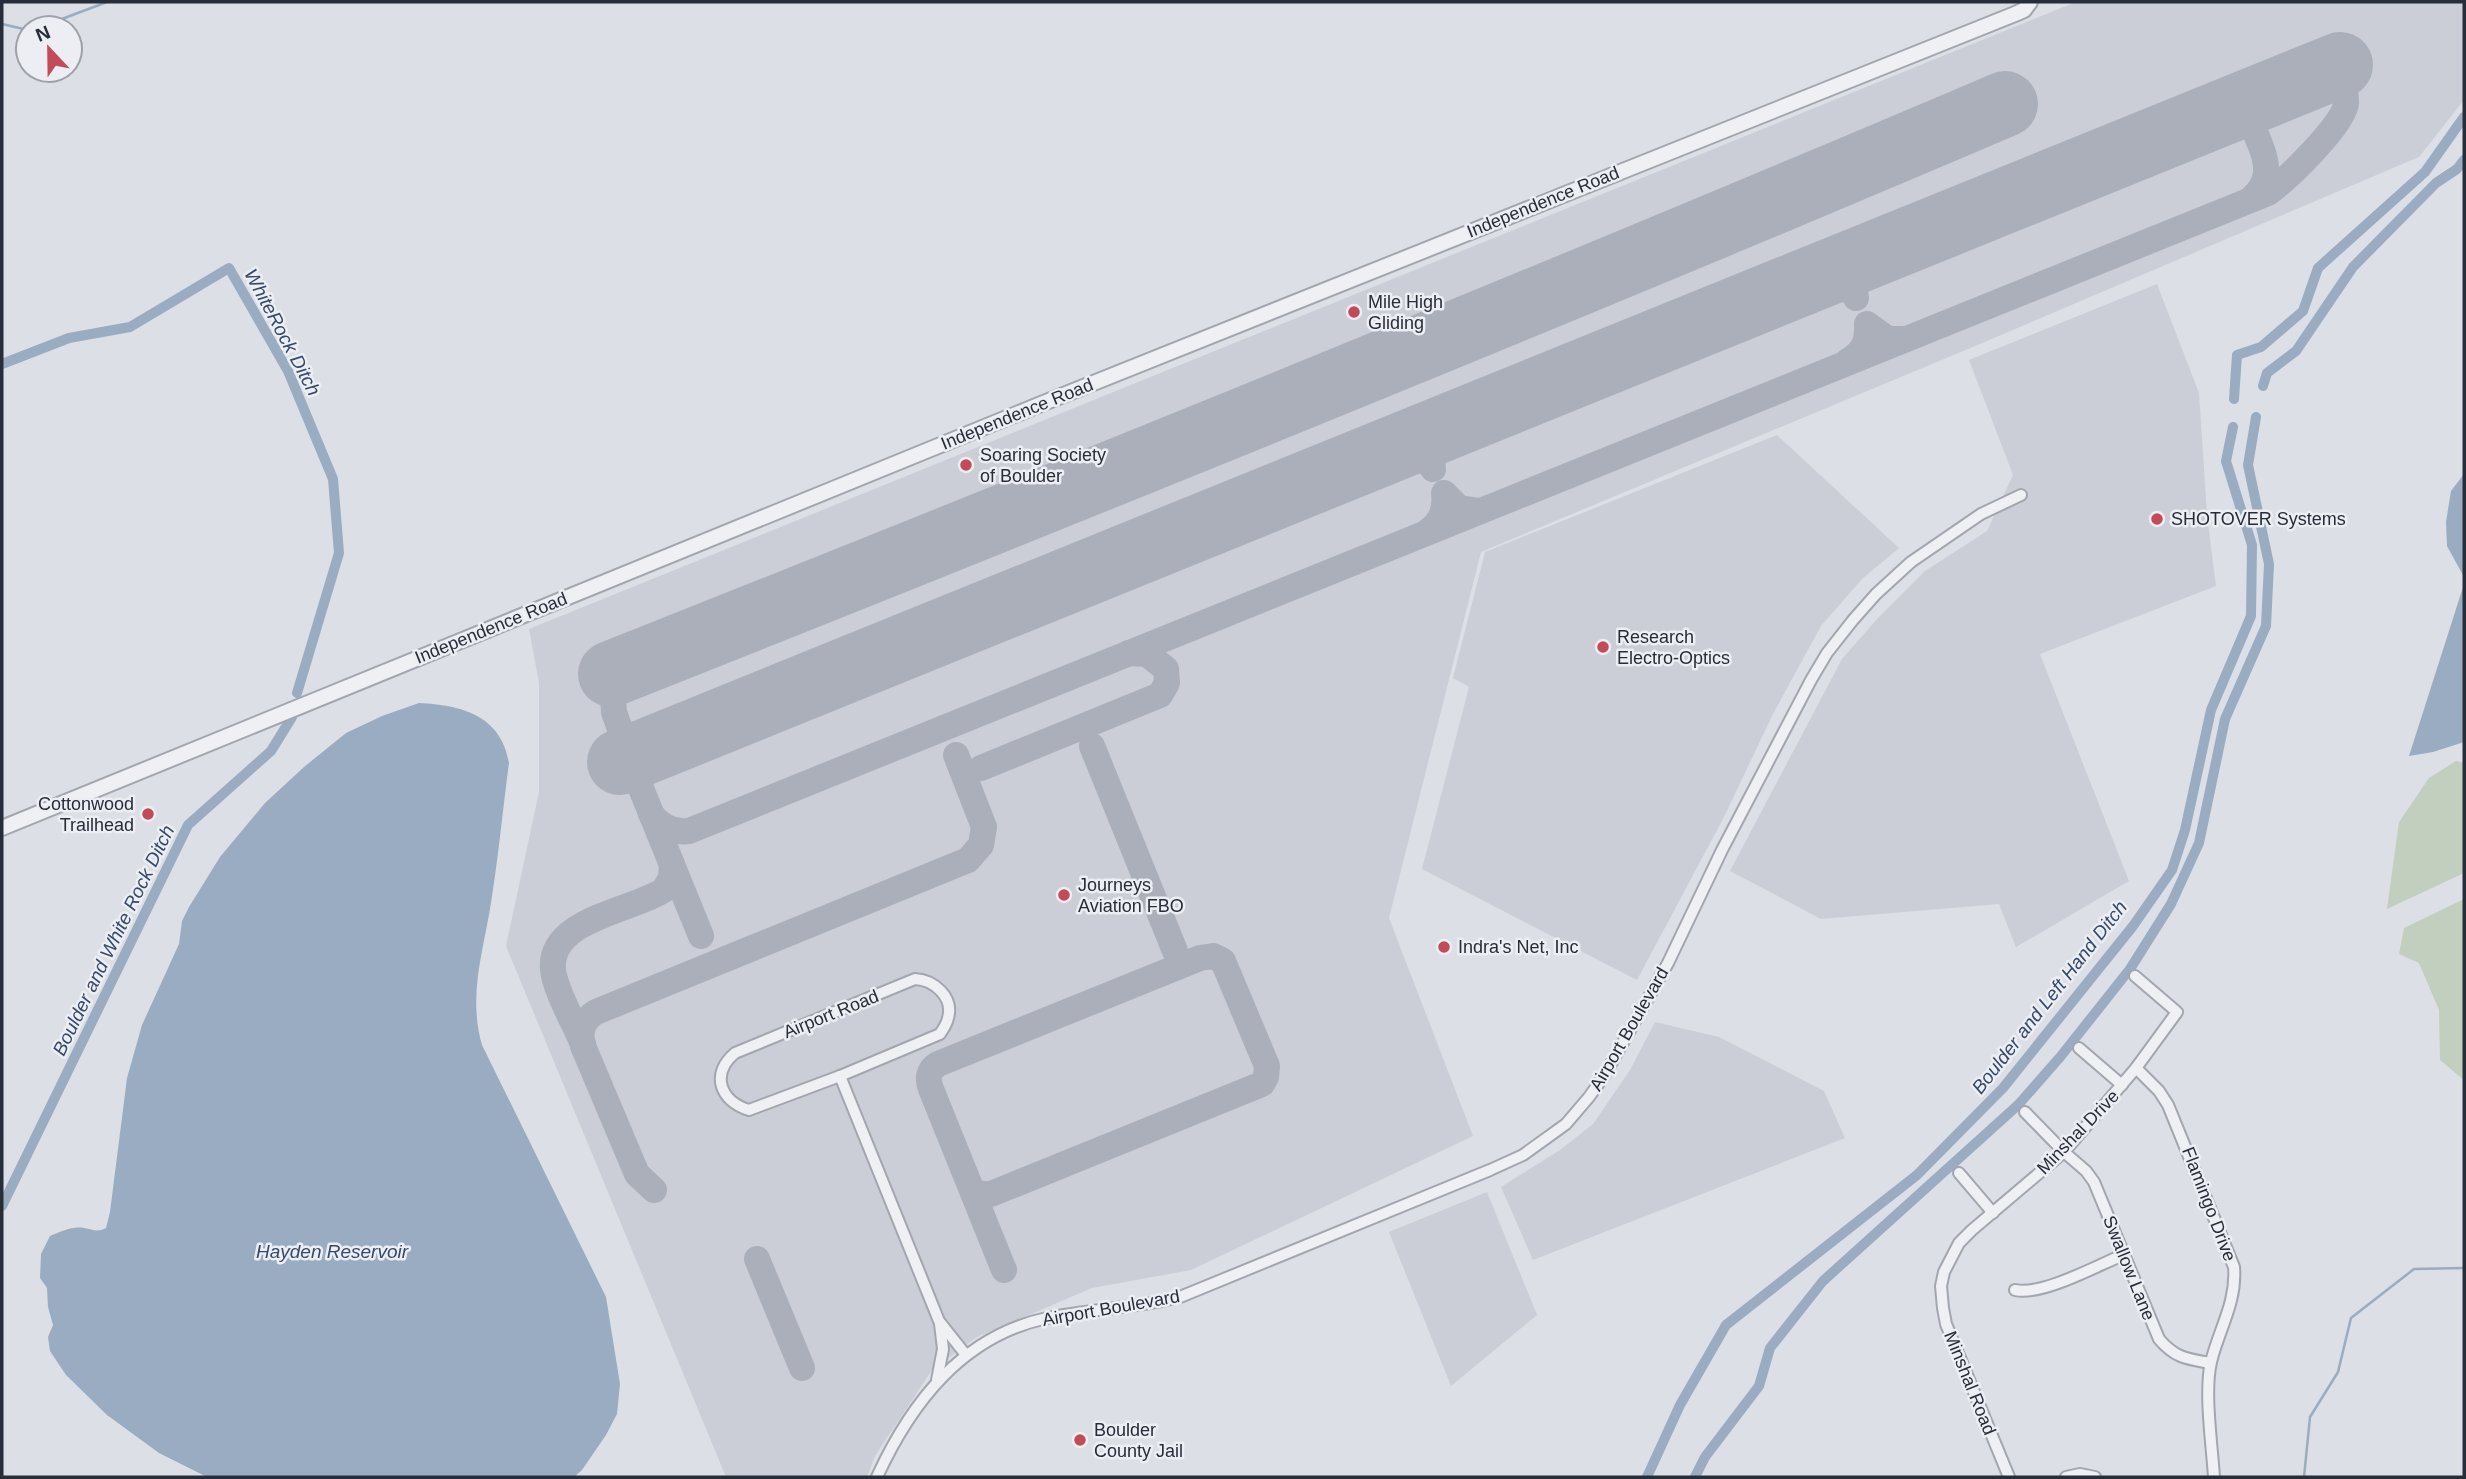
<svg xmlns="http://www.w3.org/2000/svg" width="2466" height="1479" viewBox="0 0 2466 1479" font-family="Helvetica,sans-serif">
<style>
.built{fill:#cbced6}
.green{fill:#c2cebe}
.water{fill:#9aacc2}
.lines{fill:none;stroke-linecap:round;stroke-linejoin:round}
.stream{stroke:#9aacc2;stroke-width:2.5}
.canal{stroke:#9aacc2;stroke-width:10}
.taxiway{stroke:#aaafb9;stroke-width:26}
.runway{stroke:#aaafb9;stroke-width:66}
.minor-casing{stroke:#a2a6ae;stroke-width:14}
.tertiary-casing{stroke:#a2a6ae;stroke-width:18}
.minor{stroke:#eff0f4;stroke-width:10}
.tertiary{stroke:#eff0f4;stroke-width:14}
.poi-dot{fill:#c14b57;stroke:#eceef3;stroke-width:2.5}
.labels{text-anchor:middle;stroke-width:5;stroke-linejoin:round;paint-order:stroke}
.street-label{font-size:18px;fill:#282d3a;stroke:#eceef3}
.poi-label{font-size:18px;fill:#282d3a;stroke:#eceef3;text-anchor:start}
.water-label{font-size:19px;font-style:italic;fill:#364a6a;stroke:#eceef3}
</style>
<rect width="100%" height="100%" fill="#dcdfe5"/>
<g class="built">
<polygon points="2076,2 2464,2 2464,100 2419,157 1968,349 1481,552 1389,918 1473,1136 1191,1270 1092,1288 977,1337 932,1370 875,1456 867,1477 726,1477 506,946 539,792 539,683 529,629"/>
<polygon points="2157,284 2199,393 2207,515 2216,586 2040,654 2129,881 2016,947 1999,904 1821,919 1730,871 1842,659 1878,618 1925,571 1987,531 2013,475 1969,360"/>
<polygon points="1777,435 1899,548 1862,579 1821,626 1773,714 1724,817 1637,980 1422,869 1469,687 1453,678 1485,552"/>
<polygon points="1655,1022 1719,1037 1824,1091 1845,1138 1533,1260 1501,1187 1560,1150 1593,1124 1630,1070"/>
<polygon points="1487,1192 1537,1315 1451,1386 1389,1232"/>
</g>
<g class="green">
<polygon points="2456,761 2464,763 2464,873 2387,909 2399,822 2429,778"/>
<polygon points="2464,899 2464,1080 2440,1060 2439,1010 2419,963 2399,954 2404,928"/>
</g>
<g class="water">
<polygon points="2464,474 2464,577 2447,546 2446,522 2451,491"/>
<polygon points="2464,584 2464,742 2433,752 2409,756"/>
<path d="M419,703C461,705 501,715 509,763C503,807 499,852 492,896C485,947 467,993 482,1045L606,1297L620,1384L617,1414L606,1435L582,1470L574,1477H207L159,1453L107,1415L66,1375L50,1351L48,1337L53,1325L48,1307L47,1288L40,1278L41,1254L50,1236C60,1232 72,1226 84,1228C93,1229 96,1233 106,1228L110,1212L127,1078L142,1025L179,944L182,921L189,907L220,857L265,803L304,767L346,733L382,716Z"/>
</g>
<g class="lines">
<g class="stream">
<polyline points="2,24 28,30"/>
<polyline points="38,28 107,2"/>
<polyline points="2304,1477 2310,1417 2338,1372 2351,1318 2414,1269 2464,1268"/>
</g>
<g class="canal">
<polyline points="2,364 69,338 130,327 229,268 288,371 333,479 339,553 297,693"/>
<polyline points="2263,386 2267,373 2296,351 2353,267 2436,183 2457,169 2464,160"/>
<polyline points="2234,399 2237,355 2261,347 2303,311 2318,268 2425,172 2464,117"/>
<polyline points="2,1206 188,825 271,751 292,717"/>
<polyline points="1647,1477 1680,1405 1726,1325 1917,1175 2003,1088 2133,926 2172,870 2185,830 2211,710 2251,616 2252,545 2226,461 2233,427"/>
<polyline points="1695,1477 1705,1457 1759,1386 1770,1348 1823,1281 2018,1105 2061,1056 2130,969 2171,904 2199,843 2225,719 2266,626 2269,564 2248,465 2256,417"/>
</g>
<g class="taxiway">
<path d="M2212,118C2225,116 2238,115 2249,125C2255,129 2257,137 2260,144C2269,166 2270,182 2251,199"/>
<path d="M1811,280C1831,277 1845,280 1856,298C1852,278 1859,266 1875,254"/>
<path d="M1848,361C1863,352 1868,342 1867,324L1888,339H1903"/>
<path d="M1389,450C1409,448 1422,451 1433,469C1430,448 1436,438 1452,425"/>
<path d="M1427,532C1441,522 1446,510 1444,493L1459,508L1480,511"/>
<polyline points="611,674 614,712 638,781"/>
<path d="M663,745C649,754 640,764 638,781L701,936"/>
<polyline points="1092,746 1175,951"/>
<polyline points="981,768 1160,695 1167,683 1166,669 1147,654 1129,653"/>
<path d="M651,814C661,827 673,833 689,831L2268,193C2286,180 2345,124 2346,103C2347,92 2339,78 2335,67"/>
<path d="M583,1044C575,1025 554,988 553,969C549,919 632,911 664,890L671,878L672,864"/>
<path d="M970,1186L977,1194H991L1262,1084L1266,1077L1267,1066L1223,961L1213,956L1200,958L938,1064C928,1070 927,1079 931,1089L1004,1270"/>
<path d="M654,1190L637,1174L583,1046C579,1031 583,1020 596,1012L968,860L981,845L984,827L956,755"/>
<polyline points="757,1259 802,1368"/>
</g>
<g class="runway">
<path d="M611,674C1077,489 1543,301 2005,104"/>
<polyline points="620,762 2340,65"/>
</g>
<defs>
<g id="minor">
<path d="M915,979C934,980 954,997 948,1018C947,1024 943,1029 940,1034L840,1076L749,1110C720,1101 710,1074 735,1053Z"/>
<polyline points="2079,1048 2122,1085"/>
<path d="M2136,1068L2159,1091L2168,1105L2234,1267C2237,1302 2219,1329 2211,1362C2204,1392 2212,1445 2214,1477"/>
<polyline points="840,1076 939,1321 966,1355"/>
<path d="M2025,1112L2064,1152L2086,1171L2094,1182L2159,1339C2175,1358 2187,1359 2210,1363"/>
<polyline points="1959,1173 1993,1213"/>
<path d="M2015,1290C2042,1296 2096,1266 2123,1255"/>
<polyline points="937,1380 943,1349 940,1324"/>
<path d="M877,1477C911,1403 962,1336 1047,1318C1091,1309 1136,1308 1180,1297L1490,1170L1523,1155L1566,1124L1589,1097L1604,1076L1668,963L1722,850L1811,680L1827,653L1853,620L1876,594L1911,562L1981,514L2021,495"/>
<polyline points="2009,1477 1946,1324 1943,1308 1941,1286 1944,1272 1959,1243 1972,1230 2064,1152 2136,1068 2177,1012 2135,976"/>
<polyline points="2066,1477 2080,1474 2095,1477"/>
</g>
<polyline id="tertiary" points="2,828 1041,404 2015,14 2024,10 2030,2"/>
</defs>
<use href="#minor" class="minor-casing"/>
<use href="#tertiary" class="tertiary-casing"/>
<use href="#minor" class="minor"/>
<use href="#tertiary" class="tertiary"/>
</g>
<g class="poi-dot">
<circle cx="1354" cy="312" r="7"/>
<circle cx="966" cy="465" r="7"/>
<circle cx="2157" cy="519" r="7"/>
<circle cx="1603" cy="647" r="7"/>
<circle cx="148" cy="814" r="7"/>
<circle cx="1064" cy="895" r="7"/>
<circle cx="1444" cy="947" r="7"/>
<circle cx="1080" cy="1440" r="7"/>
</g>
<g class="labels">
<g class="street-label">
<text transform="translate(1543 202) rotate(-22)" y="6">Independence Road</text>
<text transform="translate(1017 414) rotate(-22)" y="6">Independence Road</text>
<text transform="translate(491 628) rotate(-22)" y="6">Independence Road</text>
<text transform="translate(831 1014) rotate(-22)" y="6">Airport Road</text>
<text transform="translate(1629 1029) rotate(-60)" y="6">Airport Boulevard</text>
<text transform="translate(2078 1132) rotate(-46)" y="6">Minshal Drive</text>
<text transform="translate(2209 1204) rotate(69)" y="6">Flamingo Drive</text>
<text transform="translate(2129 1268) rotate(68)" y="6">Swallow Lane</text>
<text transform="translate(1111 1308) rotate(-10)" y="6">Airport Boulevard</text>
<text transform="translate(1970 1383) rotate(68)" y="6">Minshal Road</text>
</g>
<g class="poi-label">
<text x="1368" y="308">Mile High<tspan x="1368" dy="21">Gliding</tspan></text>
<text x="980" y="461">Soaring Society<tspan x="980" dy="21">of Boulder</tspan></text>
<text x="2171" y="525">SHOTOVER Systems</text>
<text x="1617" y="643">Research<tspan x="1617" dy="21">Electro-Optics</tspan></text>
<text x="134" y="810" text-anchor="end">Cottonwood<tspan x="134" dy="21">Trailhead</tspan></text>
<text x="1078" y="891">Journeys<tspan x="1078" dy="21">Aviation FBO</tspan></text>
<text x="1458" y="953">Indra's Net, Inc</text>
<text x="1094" y="1436">Boulder<tspan x="1094" dy="21">County Jail</tspan></text>
</g>
<g class="water-label">
<text transform="translate(283 332) rotate(62)" y="7">WhiteRock Ditch</text>
<text transform="translate(113 940) rotate(-64)" y="7">Boulder and White Rock Ditch</text>
<text transform="translate(2049 997) rotate(-52)" y="7">Boulder and Left Hand Ditch</text>
<text x="332" y="1258">Hayden Reservoir</text>
</g>
</g>
<rect width="2466" height="1479" fill="none" stroke="#282d3a" stroke-width="7"/>
<g transform="translate(49 49) rotate(338)"><circle r="33" fill="#eceef3" stroke="#9ea1a9" stroke-width="2"/>
<path d="M0-5L12 26L0 18L-12 26Z" fill="#c14b57"/>
<text y="-10" font-size="19" font-weight="bold" text-anchor="middle" fill="#282d3a">N</text>
</g>
</svg>
